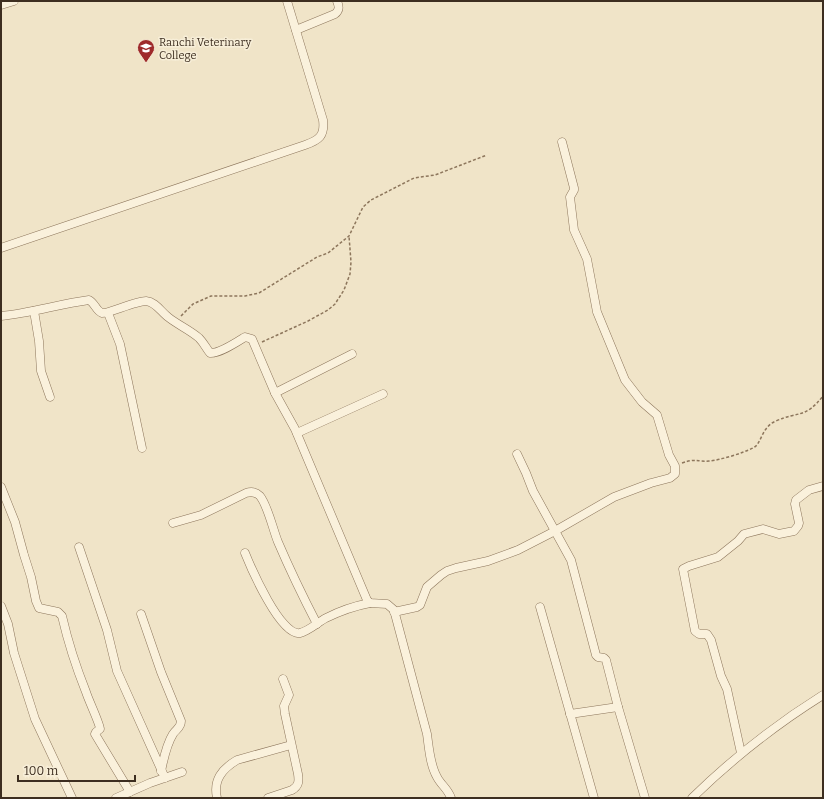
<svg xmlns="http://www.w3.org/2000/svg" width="824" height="799" viewBox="0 0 824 799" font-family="Bitter,serif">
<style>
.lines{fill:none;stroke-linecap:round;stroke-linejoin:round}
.minor-casing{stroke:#8d765c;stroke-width:9}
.path{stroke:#8d765c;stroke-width:1.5;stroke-dasharray:3 2;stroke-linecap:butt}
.minor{stroke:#faf1dc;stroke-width:8}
.labels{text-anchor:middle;stroke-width:3;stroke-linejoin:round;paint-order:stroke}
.poi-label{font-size:11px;fill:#3d2e20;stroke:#f7eed8;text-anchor:start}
</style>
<rect width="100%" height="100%" fill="#f0e4c8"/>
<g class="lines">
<defs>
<g id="minor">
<polyline points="1,5 14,1"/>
<path d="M296,30L335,14C340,10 339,6 337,1"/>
<path d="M1,248L305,145C319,140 325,136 323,120L287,1"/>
<polyline points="34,311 39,341 41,371 50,397"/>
<polyline points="108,313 120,344 142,448"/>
<path d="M1,316C31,313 59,304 89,300C95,303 96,311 102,313C107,314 136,301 146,301C156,302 161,312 168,317C178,325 190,330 199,338C204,343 206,348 210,353C219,354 237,342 245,337L252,339L275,393L295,429L367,600L370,603L387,604L394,610L427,734C429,748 430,765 437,777C441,785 448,789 451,798"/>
<polyline points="275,393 352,354"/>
<polyline points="297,433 383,394"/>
<polyline points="517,454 526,473 533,491 571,560 596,655 598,657 604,658 606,660 618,707 645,798"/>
<path d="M1,487L15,522L24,555L31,577L36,601L39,608L58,612L62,616C68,642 76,667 86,692C88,699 100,724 100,729L96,732L95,734L130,792"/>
<path d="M173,523L201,515L246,493C252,491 256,492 260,496C268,506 273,530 278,542C290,570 303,597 317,624"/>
<polyline points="79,547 107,630 117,671 165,778"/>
<path d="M245,553C251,568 281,637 300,633C309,631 318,622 326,618C340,611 354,606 370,603"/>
<polyline points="1,606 8,624 14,653 35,719 72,798"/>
<polyline points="540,607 594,798"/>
<polyline points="394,612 417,607 420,605 427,587 441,575 447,571 456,568 488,561 518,550 555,531 614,497 651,483 670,478 675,474 675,466 669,455 657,415 642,402 625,380 597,312 587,259 574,230 570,197 574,190 574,188 562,142"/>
<path d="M141,614L161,672L181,721C181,728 176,729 173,734C166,745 164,758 161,771"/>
<polyline points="570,714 618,707"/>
<polyline points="741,753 727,689 721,676 711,640 707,634 699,634 695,631 683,569 689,566 718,557 738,541 744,534 763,529 779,534 794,531 798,526 799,523 795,504 796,500 809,490 823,486"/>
<polyline points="116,798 150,783 182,772"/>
<path d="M217,798C213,780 222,769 237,760L291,745"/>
<path d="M268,798L292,790C299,786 299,781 298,774L285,714L284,706L289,695L283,679"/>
<path d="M692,798C732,759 775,725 823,695"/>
</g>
</defs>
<use href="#minor" class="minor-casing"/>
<g class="path">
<polyline points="181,316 193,304 211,296 245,296 259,293 317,257 328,253 349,236 363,207 371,200 414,178 435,175 487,155"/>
<polyline points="262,342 308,321 328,310 335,304 344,290 350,274 351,262 349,236"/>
<path d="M682,463C696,458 697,462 709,461C721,460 743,453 753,448C762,444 761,427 776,421C798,411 805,419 823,396"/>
</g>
<use href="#minor" class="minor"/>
</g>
<defs>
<symbol id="university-pin" viewBox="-11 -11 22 30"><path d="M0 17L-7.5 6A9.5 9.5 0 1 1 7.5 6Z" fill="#9e2a2b" stroke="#f7eed8"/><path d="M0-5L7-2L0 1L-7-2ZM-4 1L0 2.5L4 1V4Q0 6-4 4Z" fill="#fff"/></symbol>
</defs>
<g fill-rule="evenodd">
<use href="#university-pin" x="136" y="38" width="20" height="27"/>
</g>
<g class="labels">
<g class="poi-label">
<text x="159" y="46">Ranchi Veterinary<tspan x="159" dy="13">College</tspan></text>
</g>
</g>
<rect width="824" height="799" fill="none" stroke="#3d2e20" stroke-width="4"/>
<path d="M18 775v6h117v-6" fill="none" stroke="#3d2e20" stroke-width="2"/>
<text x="24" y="775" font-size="12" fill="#3d2e20" stroke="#f7eed8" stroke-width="3" paint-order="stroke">100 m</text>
</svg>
